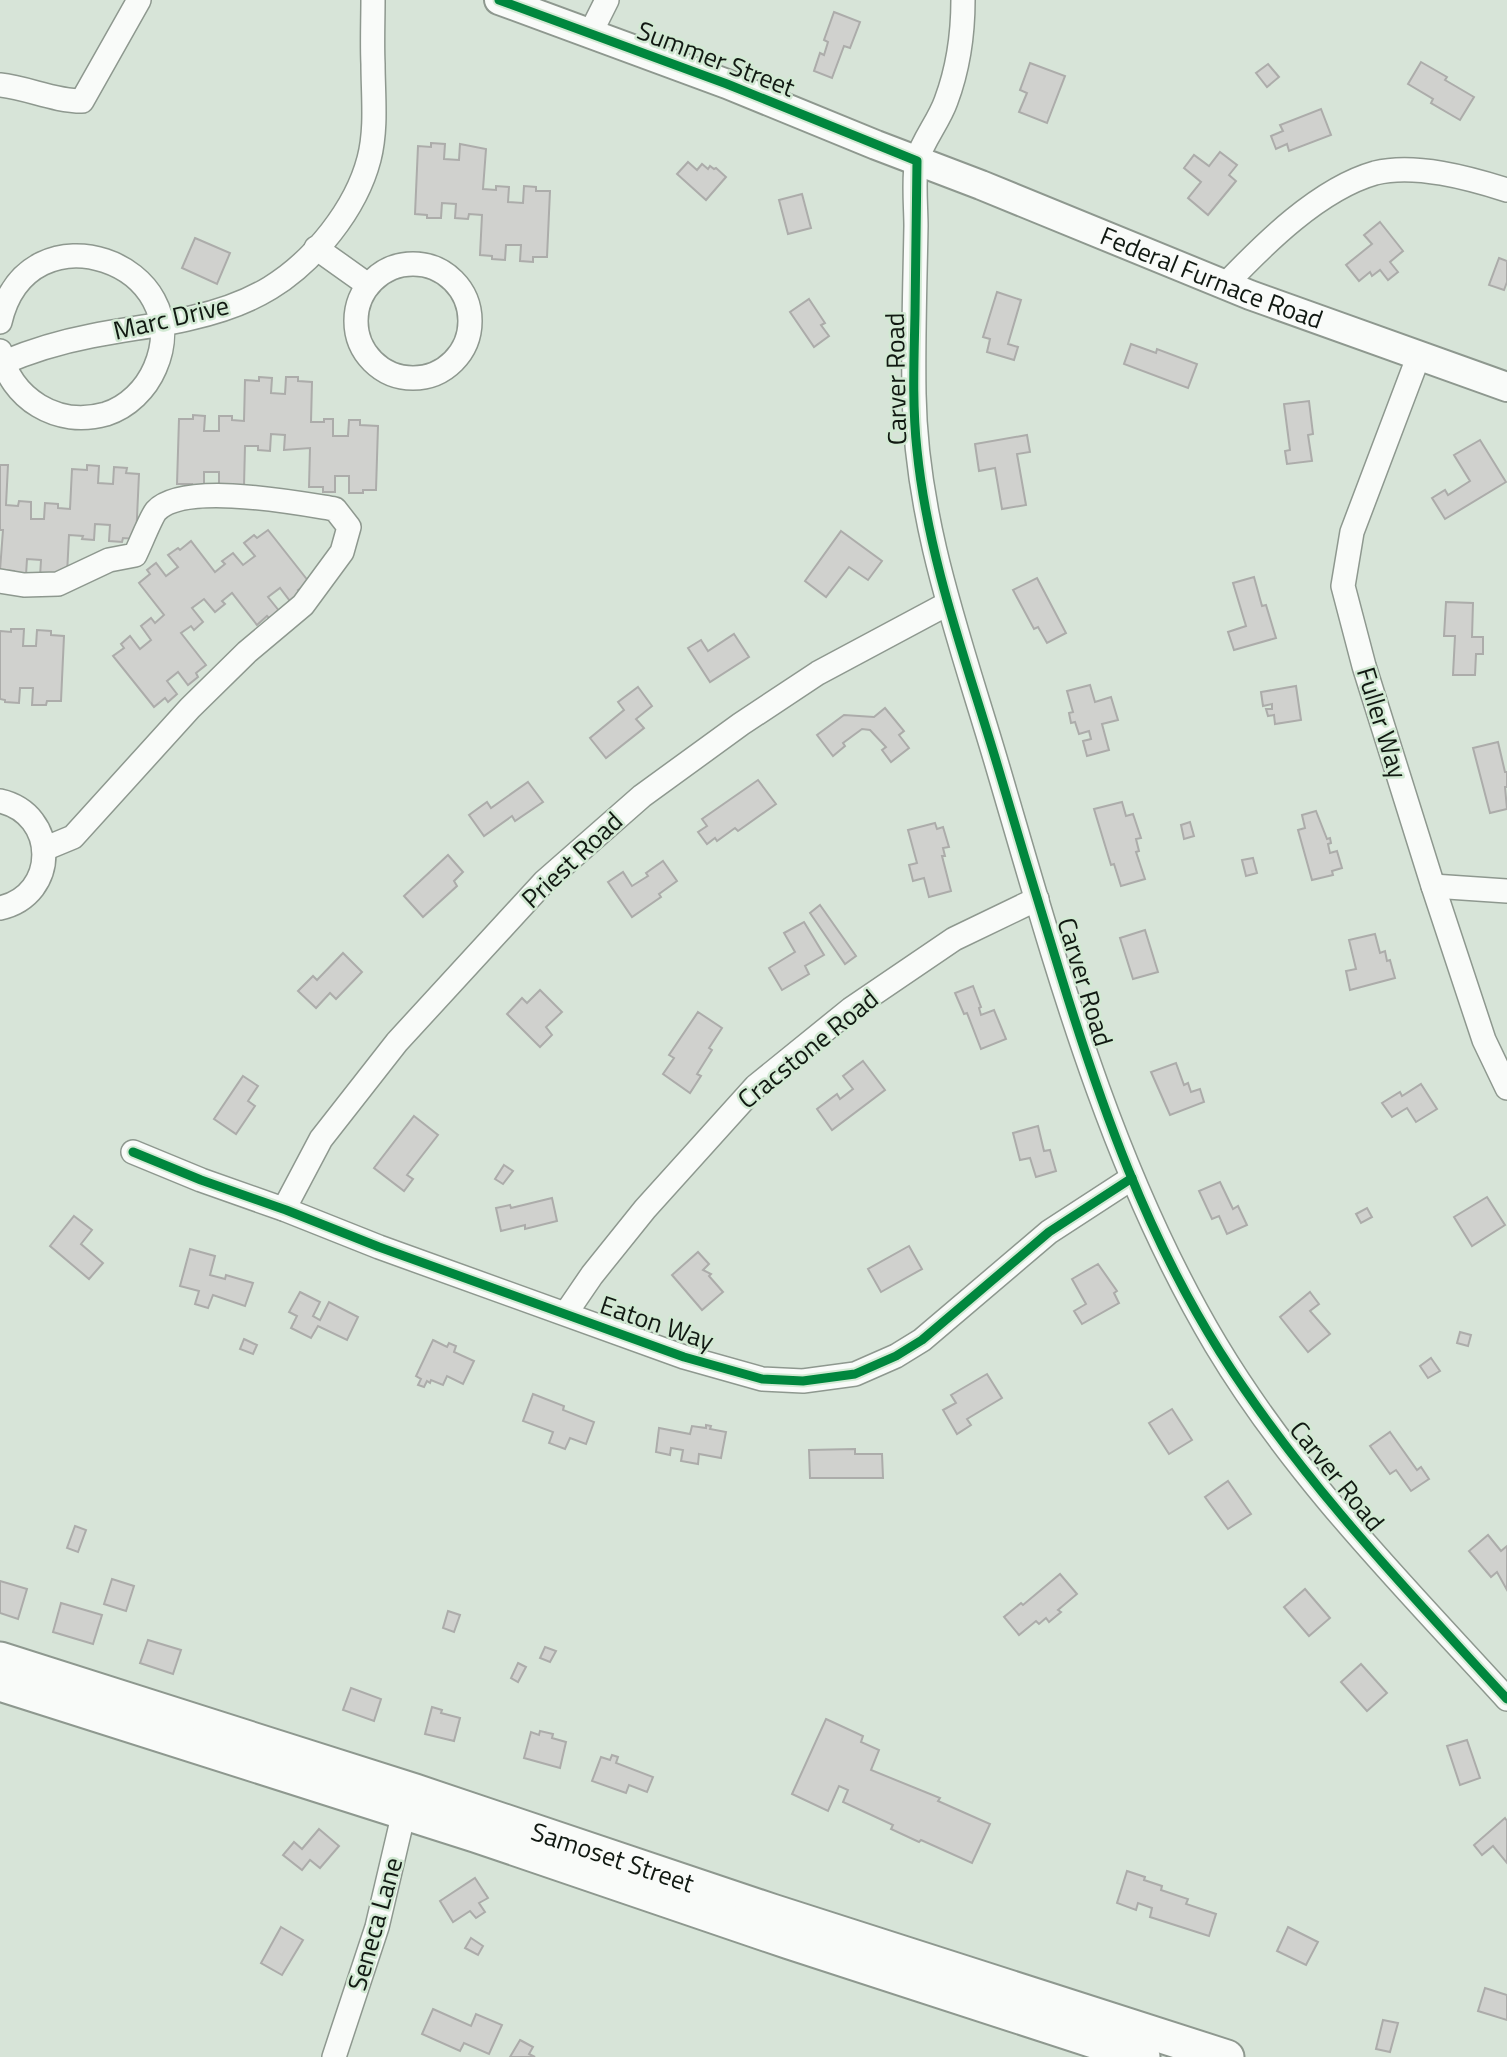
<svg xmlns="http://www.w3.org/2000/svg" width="1507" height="2057" viewBox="0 0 1507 2057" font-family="'Titillium Web',sans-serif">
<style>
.building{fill:#d0d1ce;stroke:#acacaa;stroke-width:2}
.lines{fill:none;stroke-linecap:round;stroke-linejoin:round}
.minor-casing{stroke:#8e988f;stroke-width:26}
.major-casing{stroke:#8e988f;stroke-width:32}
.highway-casing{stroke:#8e988f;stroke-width:37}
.minor{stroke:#f9fbf9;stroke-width:23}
.major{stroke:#f9fbf9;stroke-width:28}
.highway{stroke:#f9fbf9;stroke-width:33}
.cycleway-casing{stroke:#d2e9d3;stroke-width:13}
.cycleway{stroke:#00873e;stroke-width:9}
.labels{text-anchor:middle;stroke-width:5;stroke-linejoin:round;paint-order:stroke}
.street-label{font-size:26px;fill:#111912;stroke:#d2e9d3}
</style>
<rect width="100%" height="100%" fill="#d7e4d8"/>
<g class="building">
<polygon points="834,12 860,22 850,48 844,46 832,78 814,71 820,53 824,55 828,42 824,40"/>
<polygon points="1421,62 1447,77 1445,80 1474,97 1460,120 1431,103 1433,99 1408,84"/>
<polygon points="1030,63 1065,76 1047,123 1019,112 1027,93 1020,90"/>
<polygon points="1268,64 1279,77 1267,87 1256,73"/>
<polygon points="1321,109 1331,135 1289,151 1287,144 1276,149 1271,136 1283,131 1280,125"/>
<polygon points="431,143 445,144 444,159 459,160 460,144 486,149 483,189 496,190 496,186 509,187 508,202 523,203 524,186 536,187 536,191 550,191 547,257 533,257 533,262 520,261 521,245 506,245 505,260 492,259 492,256 480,255 482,215 469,214 468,219 455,218 456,204 442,203 441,218 427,218 427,215 415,214 418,146 431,147"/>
<polygon points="1220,152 1237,165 1229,175 1236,181 1208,215 1188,198 1201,182 1184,168 1194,155 1209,166"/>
<polygon points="688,162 697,170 702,164 708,169 710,166 714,169 716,168 726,177 706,200 677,174"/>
<polygon points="802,194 811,228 788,234 779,200"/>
<polygon points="1380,222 1403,251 1390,262 1398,272 1388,280 1380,270 1372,276 1370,272 1359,281 1346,265 1372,244 1364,235"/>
<polygon points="195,238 230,253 217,284 182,268"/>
<polygon points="1499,258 1507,261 1507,282 1504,290 1489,285"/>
<polygon points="997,292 1021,300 1008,344 1018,347 1014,360 987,352 990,339 983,337"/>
<polygon points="809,299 825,323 821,325 829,336 814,347 790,312"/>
<polygon points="1131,344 1156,353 1157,349 1197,364 1188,388 1124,364"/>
<polygon points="259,377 272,378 271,393 285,394 286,377 298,377 298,381 312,382 311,422 324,422 324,419 333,419 333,436 348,436 349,420 360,420 360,425 378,426 376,490 363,490 363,493 349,493 349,476 335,476 335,492 323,492 323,487 309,487 310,448 284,450 285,435 271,434 270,451 258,450 258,446 245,446 244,486 219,489 219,472 204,472 204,489 191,489 192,484 177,484 179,419 193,419 193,415 205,416 204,431 219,431 219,416 232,416 232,420 244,421 245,380 259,381"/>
<polygon points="1309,401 1313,434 1308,435 1312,461 1287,464 1285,451 1290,450 1284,404"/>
<polygon points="1027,435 1030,452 1017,454 1026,505 1002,509 995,468 979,471 975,444"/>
<polygon points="1480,440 1506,482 1445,519 1432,498 1445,490 1448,495 1470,481 1454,455"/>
<polygon points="0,465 8,465 6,505 18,506 19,501 31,502 31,519 44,519 45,503 58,504 58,508 70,509 72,469 87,470 87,465 99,466 98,483 113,484 114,467 127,468 126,473 139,474 136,539 123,538 122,542 109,541 110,525 95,524 94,540 82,539 83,536 69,535 67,574 40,577 41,560 27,559 26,575 14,575 14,571 0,570 3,530 0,530"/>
<polygon points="268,530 309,582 298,590 301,593 290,601 280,588 268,597 280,612 270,619 267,616 257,625 232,593 222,601 225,604 215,612 204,599 192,608 203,622 194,630 191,626 181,633 206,665 196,673 198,677 188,685 178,672 167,681 177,694 168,702 165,698 154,707 113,656 124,648 121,644 130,636 140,649 151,640 141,626 151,618 155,623 164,615 139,583 150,574 147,570 156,563 166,576 178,567 168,555 178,548 180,550 191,541 215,572 225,564 222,561 233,553 243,565 255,556 244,543 254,535 257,538"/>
<polygon points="841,531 882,561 868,580 849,567 826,597 805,581"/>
<polygon points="1254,577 1262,606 1266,605 1276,638 1234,650 1228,632 1246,626 1233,583"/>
<polygon points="1037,578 1066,633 1047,643 1038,627 1034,629 1013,590"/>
<polygon points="1446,602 1473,603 1472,637 1483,637 1483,654 1476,654 1475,675 1453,675 1455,636 1444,636"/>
<polygon points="11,629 24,629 23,646 36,646 37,630 51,631 51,635 64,636 61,701 47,701 46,705 32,705 33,688 20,688 19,703 5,702 5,700 0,699 0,631 11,632"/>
<polygon points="734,634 749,657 710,682 688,648 701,640 708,651"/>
<polygon points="1090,685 1095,702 1111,697 1118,720 1102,724 1109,750 1087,756 1083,741 1091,739 1089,731 1079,734 1075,722 1071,723 1069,713 1073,712 1067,691"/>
<polygon points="1296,686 1301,720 1275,724 1274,715 1268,716 1266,709 1272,709 1272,704 1263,706 1261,692"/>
<polygon points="638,687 652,706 636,719 644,728 606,758 590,738 624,710 618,702"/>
<polygon points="885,708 904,731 899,735 909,748 891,762 882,750 886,747 870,730 862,729 843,743 845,746 833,756 817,735 844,715 874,717"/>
<polygon points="1498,742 1505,772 1507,772 1507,787 1505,787 1507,809 1490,813 1473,748"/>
<polygon points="758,780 776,804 738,831 735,828 717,841 715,838 707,844 698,832 707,826 702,819"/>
<polygon points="528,782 543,802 515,821 512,816 484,836 469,815 487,802 491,808"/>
<polygon points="1122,802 1126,816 1133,814 1141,838 1136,839 1139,851 1136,852 1145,879 1121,886 1114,864 1111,865 1094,809"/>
<polygon points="1316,811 1327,839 1330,838 1331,843 1328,844 1330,853 1337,851 1342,868 1332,871 1333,875 1312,880 1298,830 1305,828 1302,815"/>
<polygon points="1190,822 1194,836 1184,839 1181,825"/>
<polygon points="935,823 937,829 943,827 949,847 943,848 945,856 942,856 951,891 929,897 924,878 913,881 909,865 917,863 908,830"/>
<polygon points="448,855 463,872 454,881 457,886 423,917 404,896"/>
<polygon points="1253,858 1257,873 1246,876 1242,860"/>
<polygon points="663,861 677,881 659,894 661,897 632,917 608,882 623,872 632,886 648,876 646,873"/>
<polygon points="820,905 856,956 845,964 810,913"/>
<polygon points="804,922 824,955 805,966 809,974 782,990 769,968 795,952 784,933"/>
<polygon points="1145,930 1158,972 1133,979 1120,938"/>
<polygon points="1375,934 1380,953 1385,951 1387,961 1390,960 1395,978 1350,990 1346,971 1356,969 1349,940"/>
<polygon points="343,953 362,972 336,999 330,993 316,1008 298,991 313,976 317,980"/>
<polygon points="973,986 981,1007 979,1008 981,1015 994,1010 1006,1039 981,1049 967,1013 964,1014 955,993"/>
<polygon points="540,990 562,1012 546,1027 552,1035 540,1047 507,1014 522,998 527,1003"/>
<polygon points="698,1012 722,1028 709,1048 712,1050 697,1074 701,1076 690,1093 663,1074 674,1058 669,1055"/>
<polygon points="863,1061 885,1090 832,1130 817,1109 837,1094 840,1099 853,1089 843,1076"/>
<polygon points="1176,1063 1184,1085 1188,1083 1191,1092 1200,1089 1204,1102 1170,1115 1151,1072"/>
<polygon points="243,1076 258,1086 248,1101 255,1106 236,1134 214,1119"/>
<polygon points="1421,1084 1437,1109 1416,1122 1407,1108 1392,1117 1382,1103 1400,1092 1402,1096"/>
<polygon points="414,1116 438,1135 407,1175 413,1179 404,1191 374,1168"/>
<polygon points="1038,1126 1044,1151 1050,1150 1056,1171 1036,1177 1030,1158 1020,1160 1013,1133"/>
<polygon points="504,1165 513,1171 503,1184 495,1179"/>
<polygon points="1220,1182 1233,1209 1238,1206 1247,1225 1227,1234 1219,1216 1212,1219 1199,1191"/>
<polygon points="1487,1197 1505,1225 1472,1246 1454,1217"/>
<polygon points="552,1198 557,1221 525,1229 525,1225 501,1231 496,1208 510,1205 511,1208"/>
<polygon points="1367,1208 1372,1217 1361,1223 1356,1214"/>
<polygon points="74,1216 92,1230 81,1244 103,1263 89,1279 50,1246"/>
<polygon points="909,1246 922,1269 881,1292 868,1269"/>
<polygon points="190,1249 215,1256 210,1275 225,1279 226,1275 253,1283 245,1306 213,1295 208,1308 195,1304 199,1291 180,1286"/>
<polygon points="698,1252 709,1264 703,1270 711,1274 709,1276 723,1292 702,1310 672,1275"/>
<polygon points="1098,1264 1117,1291 1114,1293 1119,1303 1082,1324 1074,1311 1086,1304 1072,1279"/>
<polygon points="300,1292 320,1302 313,1316 320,1320 329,1302 358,1317 347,1340 318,1326 311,1338 291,1328 297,1316 289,1312"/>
<polygon points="1310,1292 1319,1304 1310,1311 1330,1334 1308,1352 1280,1317"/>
<polygon points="1460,1332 1471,1335 1468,1346 1457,1343"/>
<polygon points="244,1339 257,1345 253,1354 240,1349"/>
<polygon points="433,1340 447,1347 449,1343 456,1346 454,1352 474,1361 463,1384 447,1376 443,1385 431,1380 430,1383 427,1381 424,1387 418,1385 421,1379 416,1376"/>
<polygon points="1431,1358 1440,1371 1428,1378 1420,1366"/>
<polygon points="987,1374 1002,1398 967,1419 971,1425 957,1434 943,1410 956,1403 951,1395"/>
<polygon points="533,1394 564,1406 563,1410 594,1422 586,1444 570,1438 565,1449 549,1443 553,1432 523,1421"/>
<polygon points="1172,1409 1192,1440 1169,1454 1149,1423"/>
<polygon points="706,1425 711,1426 710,1429 726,1432 721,1458 699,1454 698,1464 681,1461 683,1450 671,1448 670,1455 656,1452 659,1428 690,1434 692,1426 706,1428"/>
<polygon points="1390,1432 1417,1470 1421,1467 1429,1479 1411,1491 1396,1470 1390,1474 1370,1446"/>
<polygon points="855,1449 855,1454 882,1454 883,1478 810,1478 809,1450"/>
<polygon points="1228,1481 1251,1514 1228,1529 1205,1497"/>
<polygon points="75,1526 86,1530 78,1552 67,1548"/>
<polygon points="1488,1535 1501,1551 1507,1546 1507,1590 1497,1572 1491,1577 1469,1551"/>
<polygon points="1060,1574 1077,1594 1058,1610 1061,1612 1049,1622 1046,1618 1039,1624 1036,1621 1019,1635 1004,1617 1021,1603 1023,1605"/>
<polygon points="112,1579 134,1586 126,1611 104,1604"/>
<polygon points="0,1581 27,1589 18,1619 0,1613"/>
<polygon points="1305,1589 1330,1618 1309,1636 1284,1607"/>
<polygon points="61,1603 102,1615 93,1644 53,1632"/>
<polygon points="448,1611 460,1615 454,1632 443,1628"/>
<polygon points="148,1640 181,1650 173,1674 140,1663"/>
<polygon points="545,1647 556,1651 550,1662 540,1658"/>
<polygon points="518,1663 526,1667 518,1682 511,1678"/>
<polygon points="1361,1664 1387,1693 1367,1711 1341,1682"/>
<polygon points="351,1688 381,1699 374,1721 343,1710"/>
<polygon points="432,1707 442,1710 441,1713 460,1718 454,1741 425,1734"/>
<polygon points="826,1719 863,1736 861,1742 879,1750 871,1770 940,1798 938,1801 990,1824 972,1863 921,1840 919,1842 891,1829 893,1825 843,1802 848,1790 839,1786 828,1811 792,1794"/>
<polygon points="540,1731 553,1734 552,1738 566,1742 560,1768 524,1758 531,1732 539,1735"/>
<polygon points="1467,1740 1480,1778 1460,1785 1447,1746"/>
<polygon points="612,1755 618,1757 616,1763 653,1777 647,1792 629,1785 626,1793 592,1781 601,1757 610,1760"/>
<polygon points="1505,1818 1507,1821 1507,1863 1493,1846 1482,1855 1474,1845"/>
<polygon points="319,1829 339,1846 320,1868 310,1860 302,1870 283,1855 294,1842 302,1849"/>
<polygon points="1127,1871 1145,1877 1144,1880 1162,1886 1161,1890 1188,1899 1186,1904 1216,1914 1209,1936 1150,1917 1152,1908 1138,1903 1136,1910 1117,1903"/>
<polygon points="475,1878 488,1898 479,1903 485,1912 476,1918 470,1911 453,1922 440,1901"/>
<polygon points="281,1927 303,1940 282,1975 261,1963"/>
<polygon points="1288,1927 1318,1942 1306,1965 1277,1951"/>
<polygon points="471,1938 483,1946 478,1955 465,1948"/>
<polygon points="1485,1988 1507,1995 1507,2020 1478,2011"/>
<polygon points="433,2009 471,2026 476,2014 502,2025 489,2054 464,2043 460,2051 422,2034"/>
<polygon points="1383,2020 1398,2023 1390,2052 1376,2049"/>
<polygon points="520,2040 533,2047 529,2054 535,2057 510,2057"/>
</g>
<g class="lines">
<defs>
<g id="minor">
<path d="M963,0C963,34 958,69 946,101C939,121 923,140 917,160C913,176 916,208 916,226C915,282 913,338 914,394C916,525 962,645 998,768C1056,965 1110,1167 1216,1345C1295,1477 1404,1586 1507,1699"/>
<polyline points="590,34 607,0"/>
<path d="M0,85C28,88 54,101 82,101L139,0"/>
<polyline points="316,248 368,285"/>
<circle cx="413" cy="321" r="57"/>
<path d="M1225,285C1264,244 1319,189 1375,173C1415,163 1469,178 1507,190"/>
<path d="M0,322C28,201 200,264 155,368C146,389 128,407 106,414C57,428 11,399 0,351"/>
<polyline points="1419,355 1352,532 1343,586 1364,666 1433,886 1484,1040 1507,1088"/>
<path d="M0,364C30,351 60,342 91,336C125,329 158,326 191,318C218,312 247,302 270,288C314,261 356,209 369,159C377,128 373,95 373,64C372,43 373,21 373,0"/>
<path d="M0,581L24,585L58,584L109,560L135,555C140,545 151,517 156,511C184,481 297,503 335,509L349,527L342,552L303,605L247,652L190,708L73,837L44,849"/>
<path d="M0,801C58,814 59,895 0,908"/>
<polyline points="1433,886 1507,891"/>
<polyline points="133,1152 201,1180 286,1210 379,1247 684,1357 762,1379 803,1381 855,1374 896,1356 922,1340 1049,1232 1132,1178"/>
<polyline points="284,1209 321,1139 397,1042 544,882 642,796 741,724 818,673 947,604"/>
<polyline points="566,1313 592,1275 645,1209 756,1086 851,1009 954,939 1037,899"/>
<polyline points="334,2057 377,1927 404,1812 410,1799"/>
</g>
<g id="major">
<path id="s1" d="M499,0L727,84L876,145L981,185L1250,295L1507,387"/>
</g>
<g id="highway">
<path id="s2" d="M0,1659L415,1791L772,1911L1227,2057"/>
<polyline points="0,1684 475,1835 789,1942 1143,2057"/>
</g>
</defs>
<use href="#minor" class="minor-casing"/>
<use href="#major" class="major-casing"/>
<use href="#highway" class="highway-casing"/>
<use href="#minor" class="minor"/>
<use href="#major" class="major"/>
<use href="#highway" class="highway"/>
<defs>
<g id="cycleway">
<path d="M499,0L727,84L917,161C916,212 916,263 915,314C914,359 912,405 917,450C928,559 966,660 997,764C1018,835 1039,905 1061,976C1101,1106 1147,1236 1220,1352C1301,1480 1405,1588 1507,1699"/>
<polyline points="133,1152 201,1180 286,1210 379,1247 684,1357 762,1379 803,1381 855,1374 896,1356 922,1340 1049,1232 1132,1178"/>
</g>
</defs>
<use href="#cycleway" class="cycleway-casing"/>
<use href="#cycleway" class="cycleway"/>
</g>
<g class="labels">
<g class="street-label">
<text transform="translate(716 59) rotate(21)" y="9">Summer Street</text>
<text dy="9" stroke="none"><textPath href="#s1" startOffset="765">Federal Furnace Road</textPath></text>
<text transform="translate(171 318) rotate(-13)" y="9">Marc Drive</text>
<text transform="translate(896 379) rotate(-91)" y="9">Carver Road</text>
<text transform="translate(1382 723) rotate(73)" y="9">Fuller Way</text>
<text transform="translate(572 860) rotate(-43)" y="9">Priest Road</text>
<text transform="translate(1085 982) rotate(73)" y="9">Carver Road</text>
<text transform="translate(808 1049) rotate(-39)" y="9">Cracstone Road</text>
<text transform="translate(657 1323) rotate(19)" y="9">Eaton Way</text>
<text transform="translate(1337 1476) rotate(51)" y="9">Carver Road</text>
<text dy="9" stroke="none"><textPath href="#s2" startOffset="644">Samoset Street</textPath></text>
<text transform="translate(375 1924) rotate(-74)" y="9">Seneca Lane</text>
</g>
</g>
</svg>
